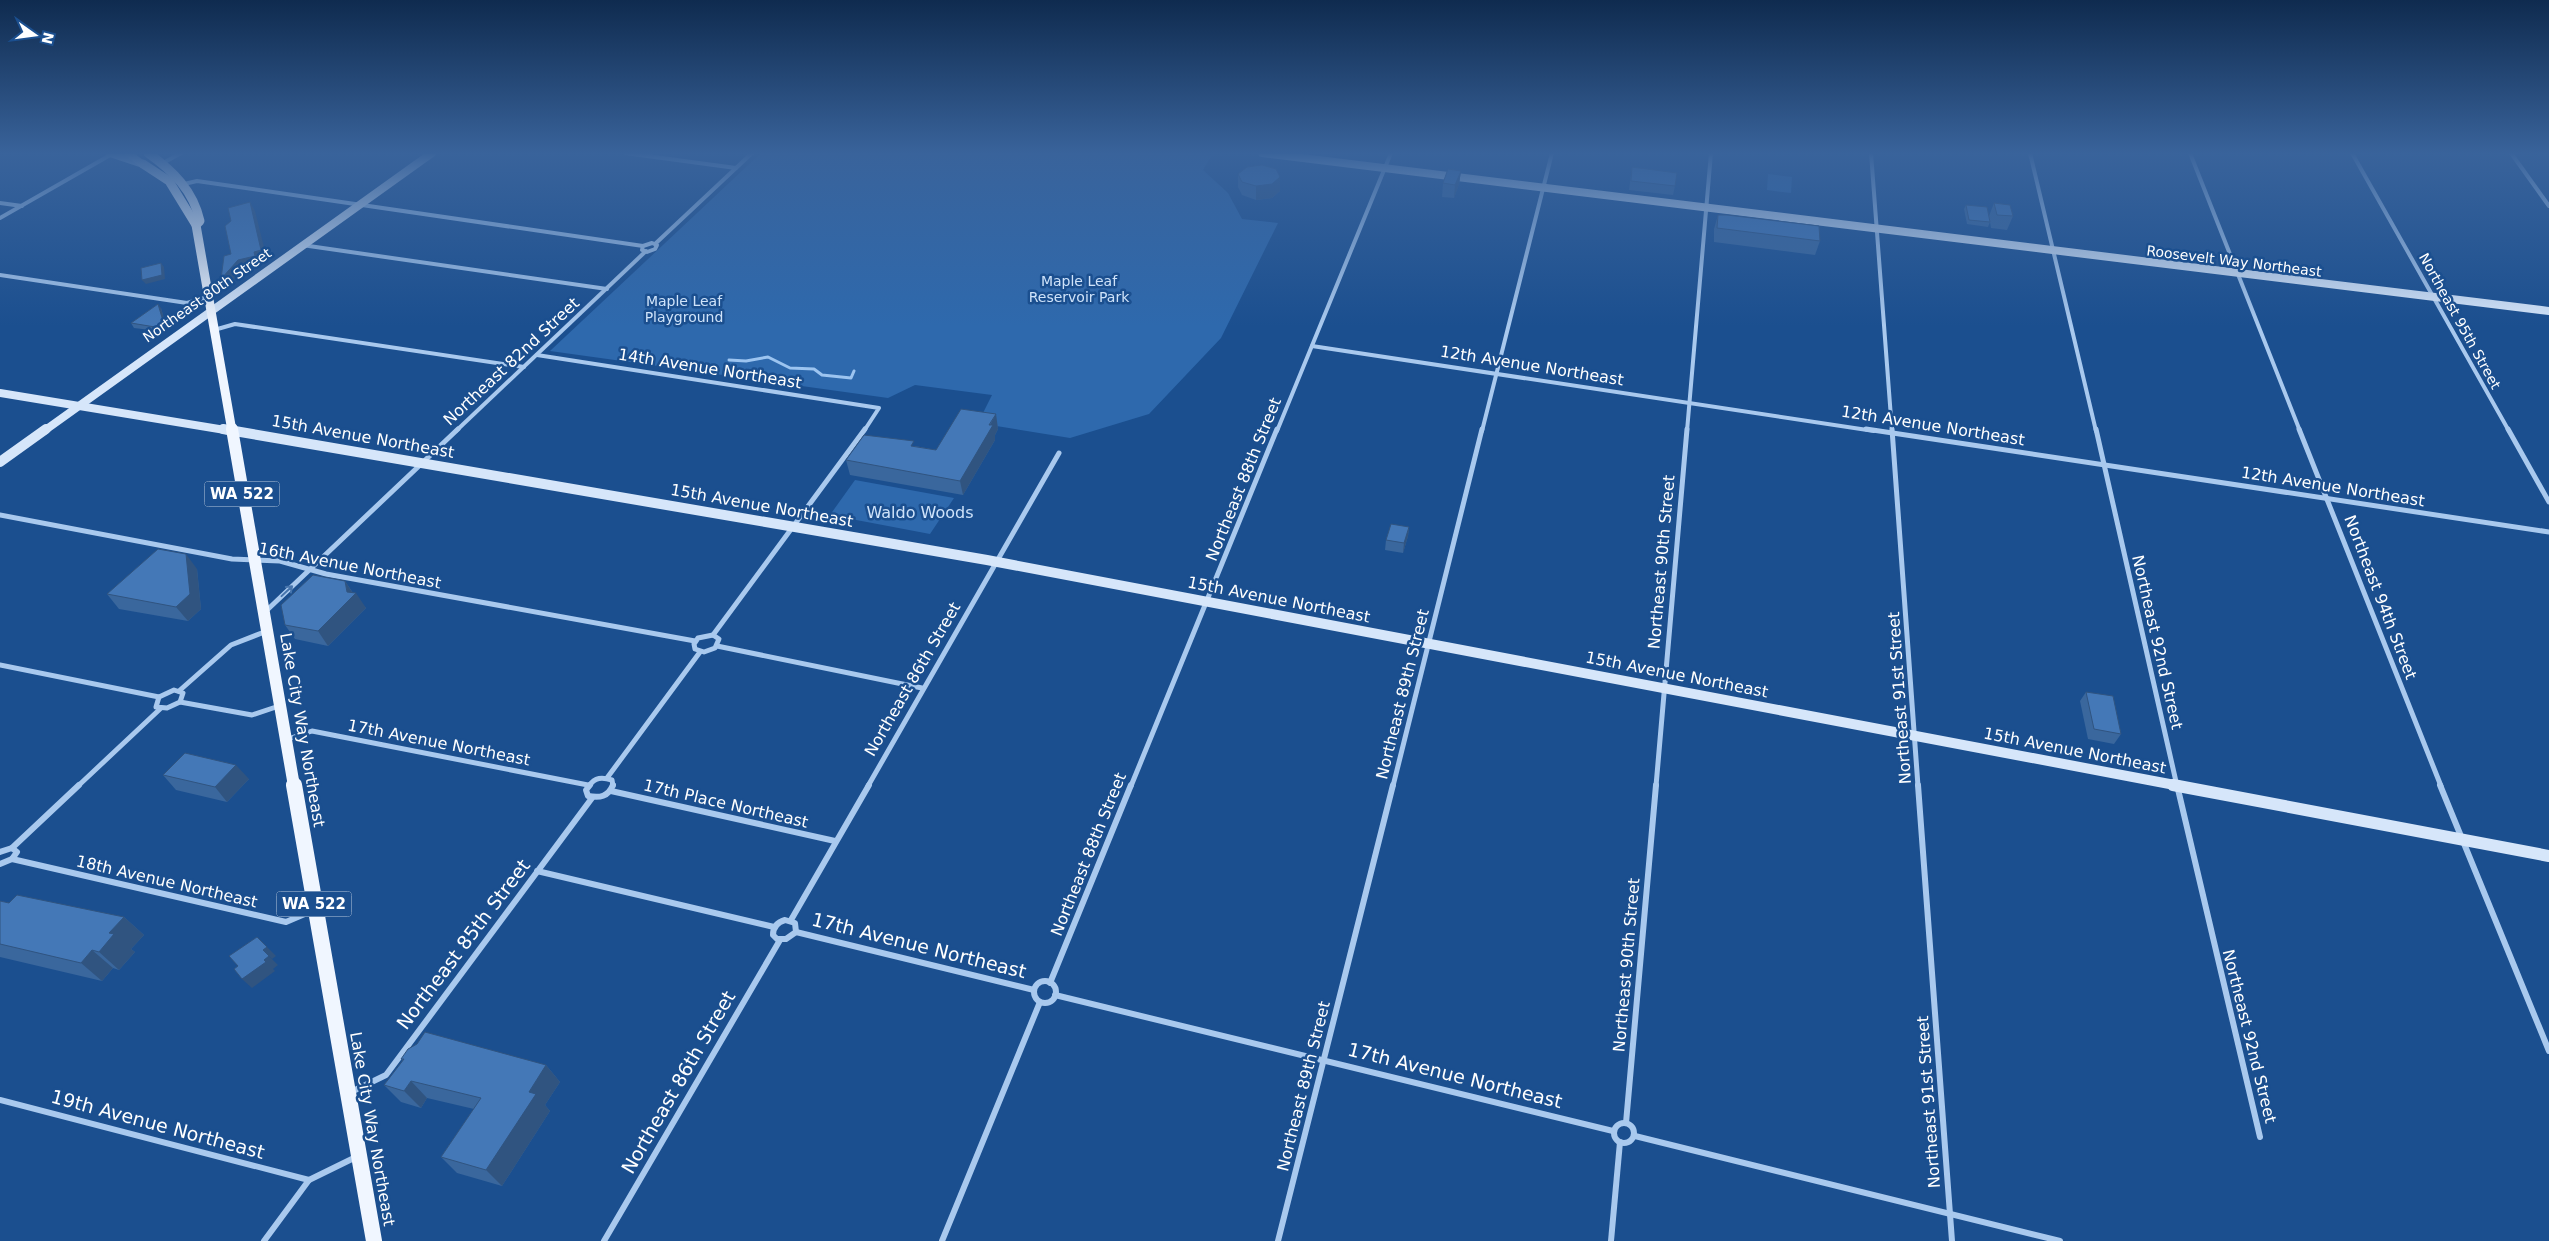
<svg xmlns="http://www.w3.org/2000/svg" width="2549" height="1241" viewBox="0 0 2549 1241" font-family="'DejaVu Sans',sans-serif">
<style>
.green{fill:#2e69ad}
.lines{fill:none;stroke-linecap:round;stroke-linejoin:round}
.stream{stroke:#9cc4f0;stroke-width:3}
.street-far2{stroke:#a9c9ee;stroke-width:4}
.street-far1{stroke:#a9c9ee;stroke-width:5}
.street{stroke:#a9c9ee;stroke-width:6}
.secondary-far2{stroke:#d6e6fa;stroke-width:8}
.secondary-far1{stroke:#d6e6fa;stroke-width:10}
.secondary{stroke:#d6e6fa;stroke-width:12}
.primary-far2{stroke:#f0f6ff;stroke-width:9}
.primary-far1{stroke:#f0f6ff;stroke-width:12}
.primary{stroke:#f0f6ff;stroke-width:16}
.highway{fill:#fff;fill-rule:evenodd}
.wall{fill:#3a679d}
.shaded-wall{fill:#305480}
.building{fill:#4478b7;stroke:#305480}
.oneway{stroke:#4674ac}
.labels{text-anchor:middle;stroke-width:5;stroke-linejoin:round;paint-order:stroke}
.far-street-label{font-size:14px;fill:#fff;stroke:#1b4f8f}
.far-park-label{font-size:14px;fill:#cfe3fa;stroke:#1b4f8f}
.shield{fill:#1b4f8f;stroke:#bbcadd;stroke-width:1}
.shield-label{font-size:15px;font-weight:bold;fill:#fff}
.street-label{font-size:16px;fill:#fff;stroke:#1b4f8f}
.park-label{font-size:16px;fill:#cfe3fa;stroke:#1b4f8f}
.near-street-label{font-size:19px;fill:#fff;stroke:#1b4f8f}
</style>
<rect width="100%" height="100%" fill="#1b4f8f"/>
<g class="green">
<polygon points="761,153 1197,153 1212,155 1203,170 1228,193 1242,219 1278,223 1221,338 1149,414 1070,438 978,423 992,395 915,385 888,398 550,351"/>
<polygon points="1768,174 1792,177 1791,193 1767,190"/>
<polygon points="855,480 954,498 930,534 830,515"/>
</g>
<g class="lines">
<polyline class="stream" points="729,360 746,361 768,357 790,368 814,369 822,375 851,378 854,371"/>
<g class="street-far2">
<polyline points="625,153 736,168"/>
<polyline points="1871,153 1892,431"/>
<polyline points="2030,153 2096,431"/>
<polyline points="2190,153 2300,431"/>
<polyline points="2352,153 2509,431"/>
<polyline points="2511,153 2549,206"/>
<polyline points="163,163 181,153"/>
<polyline points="184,184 197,181 643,246"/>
<polyline points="0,203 22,206"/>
<polyline points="0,218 112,154"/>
<polygon points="652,243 657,245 655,249 647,252 642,250 643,246"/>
<polyline points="655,244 752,153"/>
<polyline points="302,245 607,289"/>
<polyline points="0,275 187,303 208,297"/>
<polyline points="214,330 235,324 524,367"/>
<polyline points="1312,346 1874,431"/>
<polyline points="537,355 879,408 864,431"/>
<polyline points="456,431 646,251"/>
<polyline points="1277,431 1391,153"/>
<polyline points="1482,431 1552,153"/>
<polyline points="1687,431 1711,153"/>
</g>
<g class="street-far1">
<polyline points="1866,429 2549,532"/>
<polyline points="1892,429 1918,786"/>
<polyline points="2096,429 2177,786"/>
<polyline points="2299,429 2441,786"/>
<polyline points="2508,429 2549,502"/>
<polyline points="0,515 232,559 280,561 326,574 695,641"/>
<polyline points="265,612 458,429"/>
<polyline points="713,635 865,429"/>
<polygon points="713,635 719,639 715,648 704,652 695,649 694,644 698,638"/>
<polyline points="717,646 922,688"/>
<polyline points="0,665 159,697"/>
<polygon points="174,690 183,693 180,702 167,708 156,707 159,697"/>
<polyline points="179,691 231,645 267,631"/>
<polyline points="180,702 252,715 279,706"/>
<polyline points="285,740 312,731 588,785"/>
<polyline points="607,778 700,652"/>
<polyline points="78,786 160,709"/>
<path d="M589,786C595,777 602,777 612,780L613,786"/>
<polyline points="868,786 1059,453"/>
<polyline points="1131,786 1277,429"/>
<polyline points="1393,786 1482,429"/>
<polyline points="1656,786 1687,429"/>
</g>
<g class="street">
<path d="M590,785L586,790L588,796C600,798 608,797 613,785"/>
<polyline points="1918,785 1952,1241"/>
<polyline points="2177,785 2260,1137"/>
<polyline points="2440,785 2549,1051"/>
<polyline points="611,791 835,841"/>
<polyline points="12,848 79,785"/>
<polyline points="0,852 12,848 17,852 12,859 0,864"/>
<polyline points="12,859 286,922 314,910"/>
<polyline points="537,871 774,927"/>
<path d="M785,920L795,923L796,932L786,939H777L773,935C773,927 778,922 785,920Z"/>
<polyline points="791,920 869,785"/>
<polyline points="796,932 1034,990"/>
<circle cx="1045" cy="992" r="11"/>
<polyline points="1050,983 1131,785"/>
<polyline points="1055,995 1613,1131"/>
<polyline points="351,1092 386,1075 592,798"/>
<polyline points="0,1100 309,1180"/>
<circle cx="1624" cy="1133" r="10"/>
<polyline points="1626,1123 1656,785"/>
<polyline points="1635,1136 2060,1241"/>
<polyline points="264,1241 309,1180 358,1156"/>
<polyline points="604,1241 780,940"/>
<polyline points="942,1241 1040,1002"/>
<polyline points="1278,1241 1393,785"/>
<polyline points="1611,1241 1620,1142"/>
</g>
<g class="secondary-far2">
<polyline points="110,153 143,164"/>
<polyline points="1262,153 2549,311"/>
<polyline points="0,393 231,431"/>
<polyline points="44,431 432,153"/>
</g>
<g class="secondary-far1">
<polyline points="223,429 987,560 2180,786"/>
<polyline points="0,462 46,429"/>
</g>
<polyline class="secondary" points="2173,785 2549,856"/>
<g class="primary-far2">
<path d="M148,153C173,171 193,190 200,221L196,225"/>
<polyline points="143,164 169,181 196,225 232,431"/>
</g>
<polyline class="primary-far1" points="232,429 294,786"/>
<polyline class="primary" points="294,785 374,1241"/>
<polygon class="highway" points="123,153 134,153 148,164 139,166"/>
</g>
<g class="wall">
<polygon points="1632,167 1675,186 1673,195 1629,190"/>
<polygon points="1461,171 1459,184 1454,198 1442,197 1443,183"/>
<polygon points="1238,174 1280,191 1272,198 1256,200 1242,195 1238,187"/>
<polygon points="1994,203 2013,216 2007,230 1991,228 1990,222 1988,227 1967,224 1964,209 1966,205 1989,216"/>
<polygon points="1718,215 1820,241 1815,255 1714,242 1714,229"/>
<polygon points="161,308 166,326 158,331 134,328 131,323"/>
<polygon points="996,414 998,429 995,435 995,440 963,495 850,475 846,460 915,446 936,450"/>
<polygon points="1409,527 1408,536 1403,553 1385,550 1386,540"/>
<polygon points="197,569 201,609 188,621 119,609 107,594"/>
<polygon points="345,581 353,593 366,608 328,646 295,639 285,625"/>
<polygon points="2086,692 2121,734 2114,744 2088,739 2080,701"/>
<polygon points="163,775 249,779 227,802 176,790"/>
<polygon points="0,901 9,903 124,917 144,935 131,949 135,952 119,970 113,968 102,981 0,957"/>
<polygon points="401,1059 546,1065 560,1082 545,1105 550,1111 502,1186 457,1173 441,1157 474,1109 427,1098 421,1108 401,1102 384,1085 403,1060"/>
</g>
<g class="shaded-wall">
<polygon points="1461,171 1459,184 1454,198 1455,185"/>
<polygon points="1280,177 1280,191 1272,198 1256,200 1256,186"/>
<polygon points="250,202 255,211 267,259 259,261 260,264 243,269 227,288 221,279 238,260 254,252"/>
<polygon points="161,263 164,267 165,279 146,284 142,280"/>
<polygon points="158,304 161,308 166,326 158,331 155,327"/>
<polygon points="996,414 998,429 995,435 995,440 963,495 960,481"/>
<polygon points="1409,527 1408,536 1403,553 1404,543"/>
<polygon points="186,554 197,569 201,609 188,621 176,607"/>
<polygon points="345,581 354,595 356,593 366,608 328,646 318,631 347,592"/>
<polygon points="236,765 249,779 227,802 215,787"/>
<polygon points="124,917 144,935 131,949 135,952 119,970 99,952 109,933"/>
<polygon points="267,947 276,956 272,959 263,950"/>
<polygon points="92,950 113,968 102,981 81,963"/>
<polygon points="269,956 278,965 273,969 275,971 252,988 242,979 264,960"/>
<polygon points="546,1065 560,1082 545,1105 550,1111 502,1186 486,1170 529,1092"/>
<polygon points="411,1081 427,1098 421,1108 404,1091"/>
</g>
<g class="building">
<polygon points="1262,165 1276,169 1280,177 1272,184 1256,186 1242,182 1238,174 1247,167"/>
<polygon points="1632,167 1677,173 1675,186 1631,181"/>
<polygon points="1448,169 1461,171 1455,185 1443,183"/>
<polygon points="250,202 261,250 254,252 255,256 238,260 221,279 224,256 231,254 225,226 231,221 228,208"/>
<polygon points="1994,203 2010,205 2013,216 1997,215"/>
<polygon points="1966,205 1987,207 1990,222 1969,220"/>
<polygon points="1718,215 1727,215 1819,226 1820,241 1717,228"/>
<polygon points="161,263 162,275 142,280 141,268"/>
<polygon points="158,304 163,321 155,327 131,323"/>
<polygon points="961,409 996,414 989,425 993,425 960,481 846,460 864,435 914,441 911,446 936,450"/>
<polygon points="1391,524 1409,527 1404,543 1386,540"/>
<polygon points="158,549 186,554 190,594 176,607 107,594"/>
<polygon points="313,575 345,581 347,592 356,593 318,631 285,625 281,605"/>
<polygon points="2086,692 2113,696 2121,734 2094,729"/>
<polygon points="185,753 236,765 215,787 163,775"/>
<polygon points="17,895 124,917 109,933 114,934 99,952 92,950 81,963 0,944 0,901 9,903"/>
<polygon points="257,937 267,947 263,950 269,956 264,960 266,962 242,979 234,969 238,966 229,956"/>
<polygon points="425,1032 546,1065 529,1092 536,1094 486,1170 441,1157 481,1098 411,1081 404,1091 384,1085 404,1059 401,1059 408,1049 417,1044"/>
</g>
<defs><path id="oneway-shaft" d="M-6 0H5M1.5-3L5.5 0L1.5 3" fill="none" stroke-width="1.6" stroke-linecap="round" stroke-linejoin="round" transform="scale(1.25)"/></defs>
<use class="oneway" href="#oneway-shaft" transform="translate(287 591) rotate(-43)"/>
<linearGradient id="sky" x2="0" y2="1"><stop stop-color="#0f2b4f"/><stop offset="0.47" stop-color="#39639b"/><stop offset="1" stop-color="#39639b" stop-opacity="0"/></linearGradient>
<rect width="2549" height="326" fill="url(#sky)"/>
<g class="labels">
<g class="far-street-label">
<text transform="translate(2234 261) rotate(7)" y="5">Roosevelt Way Northeast</text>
<text transform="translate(207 295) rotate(-35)" y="5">Northeast 80th Street</text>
<text transform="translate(2460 321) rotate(61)" y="5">Northeast 95th Street</text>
</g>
<g class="far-park-label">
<text x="1079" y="286">Maple Leaf<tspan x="1079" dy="16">Reservoir Park</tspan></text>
<text x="684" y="306">Maple Leaf<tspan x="684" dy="16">Playground</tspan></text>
</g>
<g class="shield">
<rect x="204.5" y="481.5" width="75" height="25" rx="4"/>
<rect x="276.5" y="891.5" width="75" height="25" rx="4"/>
</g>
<g class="shield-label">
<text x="242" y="499">WA 522</text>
<text x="314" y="909">WA 522</text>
</g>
<g class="street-label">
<text transform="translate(511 361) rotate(-43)" y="6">Northeast 82nd Street</text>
<text transform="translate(1532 365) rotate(9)" y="6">12th Avenue Northeast</text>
<text transform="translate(710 368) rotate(9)" y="6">14th Avenue Northeast</text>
<text transform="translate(1933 425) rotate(9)" y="6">12th Avenue Northeast</text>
<text transform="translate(363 436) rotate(10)" y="6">15th Avenue Northeast</text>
<text transform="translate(1243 479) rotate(-68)" y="6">Northeast 88th Street</text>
<text transform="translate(2333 486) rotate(9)" y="6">12th Avenue Northeast</text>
<text transform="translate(762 505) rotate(10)" y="6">15th Avenue Northeast</text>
<text transform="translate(1661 562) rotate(-85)" y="6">Northeast 90th Street</text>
<text transform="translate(350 565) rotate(11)" y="6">16th Avenue Northeast</text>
<text transform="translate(2381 597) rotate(69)" y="6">Northeast 94th Street</text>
<text transform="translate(1279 599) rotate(11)" y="6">15th Avenue Northeast</text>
<text transform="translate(2158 642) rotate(77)" y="6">Northeast 92nd Street</text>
<text transform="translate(1677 674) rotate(11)" y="6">15th Avenue Northeast</text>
<text transform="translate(912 679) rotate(-60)" y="6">Northeast 86th Street</text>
<text transform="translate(1402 694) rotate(-76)" y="6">Northeast 89th Street</text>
<text transform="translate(1899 698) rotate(-94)" y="6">Northeast 91st Street</text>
<text transform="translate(303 730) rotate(80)" y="6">Lake City Way Northeast</text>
<text transform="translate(439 742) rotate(11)" y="6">17th Avenue Northeast</text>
<text transform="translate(2075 750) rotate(11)" y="6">15th Avenue Northeast</text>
<text transform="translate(726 803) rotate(13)" y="6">17th Place Northeast</text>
<text transform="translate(1088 854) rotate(-68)" y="6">Northeast 88th Street</text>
<text transform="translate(167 881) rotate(13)" y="6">18th Avenue Northeast</text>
<text transform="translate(1626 965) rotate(-85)" y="6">Northeast 90th Street</text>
<text transform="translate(2250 1036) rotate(76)" y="6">Northeast 92nd Street</text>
<text transform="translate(1303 1086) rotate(-76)" y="6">Northeast 89th Street</text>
<text transform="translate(1928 1102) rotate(-94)" y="6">Northeast 91st Street</text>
<text transform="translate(373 1129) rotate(80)" y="6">Lake City Way Northeast</text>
</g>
<g class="park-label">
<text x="920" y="518">Waldo Woods</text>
</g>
<g class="near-street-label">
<text transform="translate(463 944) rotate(-53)" y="7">Northeast 85th Street</text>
<text transform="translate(919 945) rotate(14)" y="7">17th Avenue Northeast</text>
<text transform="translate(1455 1075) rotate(14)" y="7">17th Avenue Northeast</text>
<text transform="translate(678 1082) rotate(-60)" y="7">Northeast 86th Street</text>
<text transform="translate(158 1124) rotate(15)" y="7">19th Avenue Northeast</text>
</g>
</g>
<g transform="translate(35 35) rotate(104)" stroke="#1b4f8f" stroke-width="4" paint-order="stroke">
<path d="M0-4L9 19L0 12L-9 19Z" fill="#ffffff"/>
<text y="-8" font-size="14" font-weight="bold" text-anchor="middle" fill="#ffffff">N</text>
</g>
</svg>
